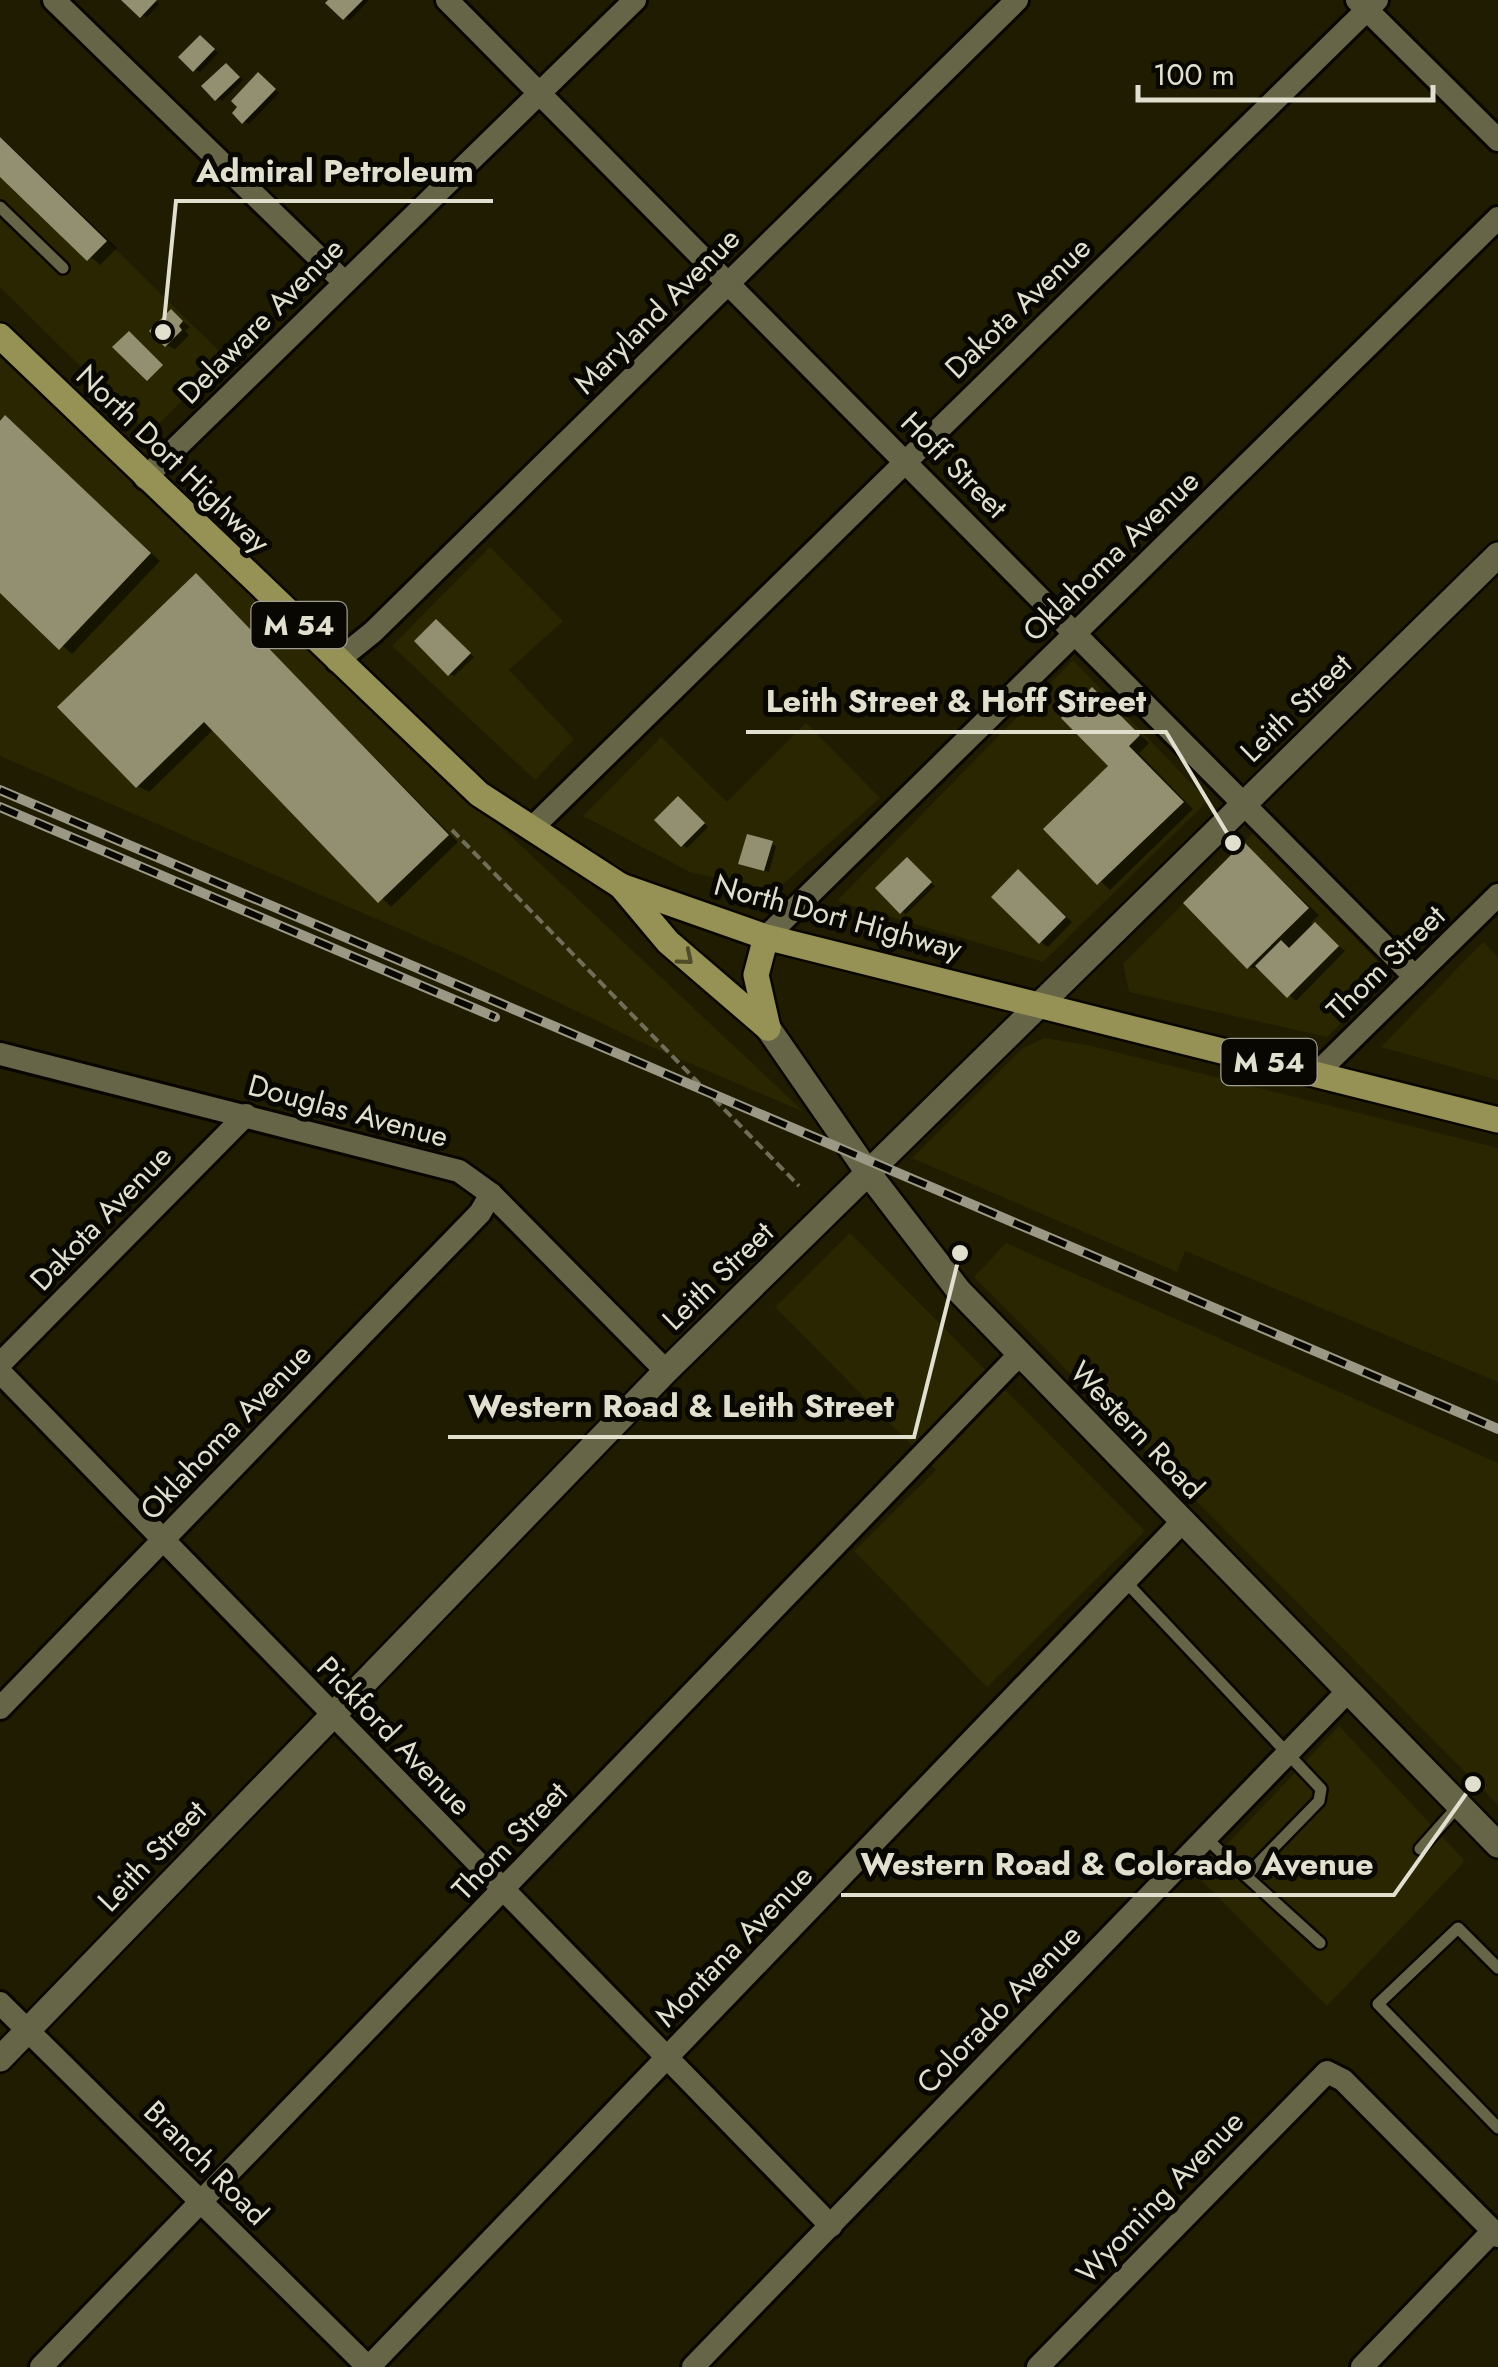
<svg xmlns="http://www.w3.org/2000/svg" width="1498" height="2367" viewBox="0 0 1498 2367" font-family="Jost,sans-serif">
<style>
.built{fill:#292601}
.shadow{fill:#0007}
.building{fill:#929070}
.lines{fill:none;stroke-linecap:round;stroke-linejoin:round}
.lane-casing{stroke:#090600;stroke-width:16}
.street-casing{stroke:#090600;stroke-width:28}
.secondary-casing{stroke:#090600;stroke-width:30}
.primary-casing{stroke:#090600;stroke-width:30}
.path{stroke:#706e58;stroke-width:4;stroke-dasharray:10 5;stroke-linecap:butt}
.lane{stroke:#676547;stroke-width:11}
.street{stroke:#676547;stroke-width:22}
.secondary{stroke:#676547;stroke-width:25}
.primary{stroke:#969154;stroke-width:25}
.rail-casing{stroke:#9b9985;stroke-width:10}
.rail{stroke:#080701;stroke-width:6;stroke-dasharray:19;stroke-linecap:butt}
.oneway{stroke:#4f4c2a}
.labels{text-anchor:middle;stroke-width:10;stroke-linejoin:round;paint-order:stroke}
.shield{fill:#080701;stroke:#a09f91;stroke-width:2.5}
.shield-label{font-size:28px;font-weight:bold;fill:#e1e0cf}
.street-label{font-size:30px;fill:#e1e0cf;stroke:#080701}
.leader{fill:none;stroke:#e1e0cf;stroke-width:4}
.callout-dot{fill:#e1e0cf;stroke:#080701;stroke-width:4}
.callout-label{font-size:32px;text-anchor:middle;font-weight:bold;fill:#e1e0cf;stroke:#080701;stroke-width:10;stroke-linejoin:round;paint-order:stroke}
</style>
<rect width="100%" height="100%" fill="#1f1c02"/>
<g class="built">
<polygon points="0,136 225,357 149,434 0,287"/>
<polygon points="0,355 804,1112 647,1045 462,956 0,756"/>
<polygon points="490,547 563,621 509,670 574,739 535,780 392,646"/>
<polygon points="1073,660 1208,801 1043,962 837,901"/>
<polygon points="806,723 880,798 774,892 690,872 583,816 661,737 727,802"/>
<polygon points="1253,833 1390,974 1327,1037 1129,992 1123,964"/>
<polygon points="1483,942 1498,957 1498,1080 1381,1047"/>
<polygon points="1044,1038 1088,1045 1498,1148 1498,1382 1185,1251 1177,1272 912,1158 1023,1048"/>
<polygon points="850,1233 1145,1531 987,1687 854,1551 936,1470 775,1307"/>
<polygon points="1006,1243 1498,1463 1498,1805 974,1277"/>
<polygon points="1339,1726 1465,1861 1327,2006 1197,1876"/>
</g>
<g class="shadow">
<polygon points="128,0 154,0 159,4 146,18"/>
<polygon points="331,0 369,0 349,21 329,3"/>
<polygon points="205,41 218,53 200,72 195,70"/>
<polygon points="231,68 243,80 222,101 217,99"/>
<polygon points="264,78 279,93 249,124 244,122"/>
<polygon points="0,136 117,248 100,265 0,176"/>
<polygon points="172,312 190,327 185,331 189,335 175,349 167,345"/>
<polygon points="6,418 160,561 72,654 0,590 0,424"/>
<polygon points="196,576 458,842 391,907 214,729 149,792 138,786"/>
<polygon points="441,624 474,657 454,676 450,674"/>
<polygon points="1093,690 1149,743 1139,753 1193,809 1110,890 1046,830 1111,766"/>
<polygon points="683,802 708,827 687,848 683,845"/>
<polygon points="772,844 776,846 769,872 746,865"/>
<polygon points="1245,845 1319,915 1311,923 1345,951 1296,1001 1263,970 1249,967"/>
<polygon points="912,862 935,886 906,914 902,912"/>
<polygon points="1019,872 1072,922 1048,947 1041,942"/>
</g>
<g class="building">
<polygon points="121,0 157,0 140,18"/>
<polygon points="328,0 363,0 343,20 325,3"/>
<polygon points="200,35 215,49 193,72 178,57"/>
<polygon points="226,63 240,77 215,101 201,86"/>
<polygon points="258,72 276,89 242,124 232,113 237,107 231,101"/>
<polygon points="0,137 107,241 87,261 0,177"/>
<polygon points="171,309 183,321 179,326 182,330 165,347 149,331"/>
<polygon points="129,331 163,365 147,381 112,347"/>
<polygon points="5,415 151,553 59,650 0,593 0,421"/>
<polygon points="196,573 449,835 378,903 204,722 136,788 57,707"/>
<polygon points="436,619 471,653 448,676 414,641"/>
<polygon points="1092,687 1140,735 1129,746 1184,802 1097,885 1043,829 1108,766 1061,718"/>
<polygon points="678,796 705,823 681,847 654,820"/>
<polygon points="747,834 773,841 764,871 738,864"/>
<polygon points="1244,842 1309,908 1247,969 1183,903"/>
<polygon points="907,857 932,882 900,914 875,888"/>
<polygon points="1018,869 1066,917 1039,944 991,897"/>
<polygon points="1315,922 1339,946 1287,998 1255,966 1281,940 1289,948"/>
</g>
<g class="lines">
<defs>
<g id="lane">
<polyline points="0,207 63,268"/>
<polyline points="1126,1582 1321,1789 1319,1801 1246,1876 1206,1838"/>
<polyline points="1420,1849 1459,1805"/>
<polyline points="1246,1876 1320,1943"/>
<polyline points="1498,1968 1458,1928 1378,2004 1498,2128"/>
</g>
<g id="street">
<polyline points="54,0 343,281"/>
<polyline points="447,0 1415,977"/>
<polyline points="1357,0 1498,140"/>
<polyline points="145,478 635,0"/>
<polyline points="337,661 373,632 1017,0"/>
<polyline points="532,828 1377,0"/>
<polyline points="766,937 1498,218"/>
<polyline points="0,1054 459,1171 491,1194 666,1371"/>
<polyline points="1316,1074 1498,895"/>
<polyline points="0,1364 246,1115"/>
<polyline points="0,1372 831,2226"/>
<polyline points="0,1708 480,1213 491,1194"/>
<polyline points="0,2003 368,2367"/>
<polyline points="41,2367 1019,1355"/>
<polyline points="369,2367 1182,1522"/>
<polyline points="693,2367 1347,1692"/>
<polyline points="1038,2367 1327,2072 1343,2080 1498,2236"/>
<polyline points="1362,2367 1493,2231"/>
</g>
<g id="secondary">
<polyline points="768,1028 869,1174 959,1291 1498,1845"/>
<polyline points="0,2059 666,1371 1498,555"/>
</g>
<g id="primary">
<polyline points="0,336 479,794 621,886 766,937 1498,1120"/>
<polyline points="621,886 668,942 768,1028"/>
<polyline points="766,937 756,975 768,1028"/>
</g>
</defs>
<use href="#lane" class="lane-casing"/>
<use href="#street" class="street-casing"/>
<use href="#secondary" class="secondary-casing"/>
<use href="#primary" class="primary-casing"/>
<polyline class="path" points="452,830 799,1186"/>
<use href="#lane" class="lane"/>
<use href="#street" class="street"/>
<use href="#secondary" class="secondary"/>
<use href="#primary" class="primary"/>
<defs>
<g id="rail">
<polyline points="0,790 1498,1429"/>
<polyline points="0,807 495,1017"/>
</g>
</defs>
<use href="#rail" class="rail-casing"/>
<use href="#rail" class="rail"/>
</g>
<defs><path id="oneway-chevron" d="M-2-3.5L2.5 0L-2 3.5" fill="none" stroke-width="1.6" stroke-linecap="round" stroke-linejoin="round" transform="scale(2.5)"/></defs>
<use class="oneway" href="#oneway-chevron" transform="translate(686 958) rotate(40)"/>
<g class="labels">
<g class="shield">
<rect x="251.5" y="602" width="95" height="46" rx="8"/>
<rect x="1221.5" y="1039" width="95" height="46" rx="8"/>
</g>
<g class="shield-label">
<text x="299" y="635">M 54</text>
<text x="1269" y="1072">M 54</text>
</g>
<g class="street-label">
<text transform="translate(1018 308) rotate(-44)" y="10">Dakota Avenue</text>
<text transform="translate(657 311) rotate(-45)" y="10">Maryland Avenue</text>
<text transform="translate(261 321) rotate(-45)" y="10">Delaware Avenue</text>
<text transform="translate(173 459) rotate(44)" y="10">North Dort Highway</text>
<text transform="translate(954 465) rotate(45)" y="10">Hoff Street</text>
<text transform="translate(1111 556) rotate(-44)" y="10">Oklahoma Avenue</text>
<text transform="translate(1296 708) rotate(-44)" y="10">Leith Street</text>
<text transform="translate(838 917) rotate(15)" y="10">North Dort Highway</text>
<text transform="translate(1386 963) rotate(-44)" y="10">Thom Street</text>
<text transform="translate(348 1111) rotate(15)" y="10">Douglas Avenue</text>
<text transform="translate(101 1218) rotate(-46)" y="10">Dakota Avenue</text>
<text transform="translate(718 1276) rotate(-44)" y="10">Leith Street</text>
<text transform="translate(1137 1430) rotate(46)" y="10">Western Road</text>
<text transform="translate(226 1432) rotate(-46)" y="10">Oklahoma Avenue</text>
<text transform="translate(394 1736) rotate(46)" y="10">Pickford Avenue</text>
<text transform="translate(510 1841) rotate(-46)" y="10">Thom Street</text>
<text transform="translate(152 1856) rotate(-46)" y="10">Leith Street</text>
<text transform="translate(734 1946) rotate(-46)" y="10">Montana Avenue</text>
<text transform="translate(999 2009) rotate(-46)" y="10">Colorado Avenue</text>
<text transform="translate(206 2163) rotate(45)" y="10">Branch Road</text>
<text transform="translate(1160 2197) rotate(-46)" y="10">Wyoming Avenue</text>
</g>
</g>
<path class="leader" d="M163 332L176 201H493M1233 843L1166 732H746M960 1253L914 1437H448M1473 1784L1394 1895H841"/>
<g class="callout-dot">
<circle cx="163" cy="332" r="10"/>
<circle cx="1233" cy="843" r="10"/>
<circle cx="960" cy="1253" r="10"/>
<circle cx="1473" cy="1784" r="10"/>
</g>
<g class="callout-label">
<text x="335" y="182">Admiral Petroleum</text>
<text x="956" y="712">Leith Street &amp; Hoff Street</text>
<text x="681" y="1417">Western Road &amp; Leith Street</text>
<text x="1117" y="1875">Western Road &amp; Colorado Avenue</text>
</g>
<path d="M1138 85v15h295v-15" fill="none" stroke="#e1e0cf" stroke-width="5"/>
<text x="1153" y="85" font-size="30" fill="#e1e0cf" stroke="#080701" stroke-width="8" paint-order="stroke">100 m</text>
</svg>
